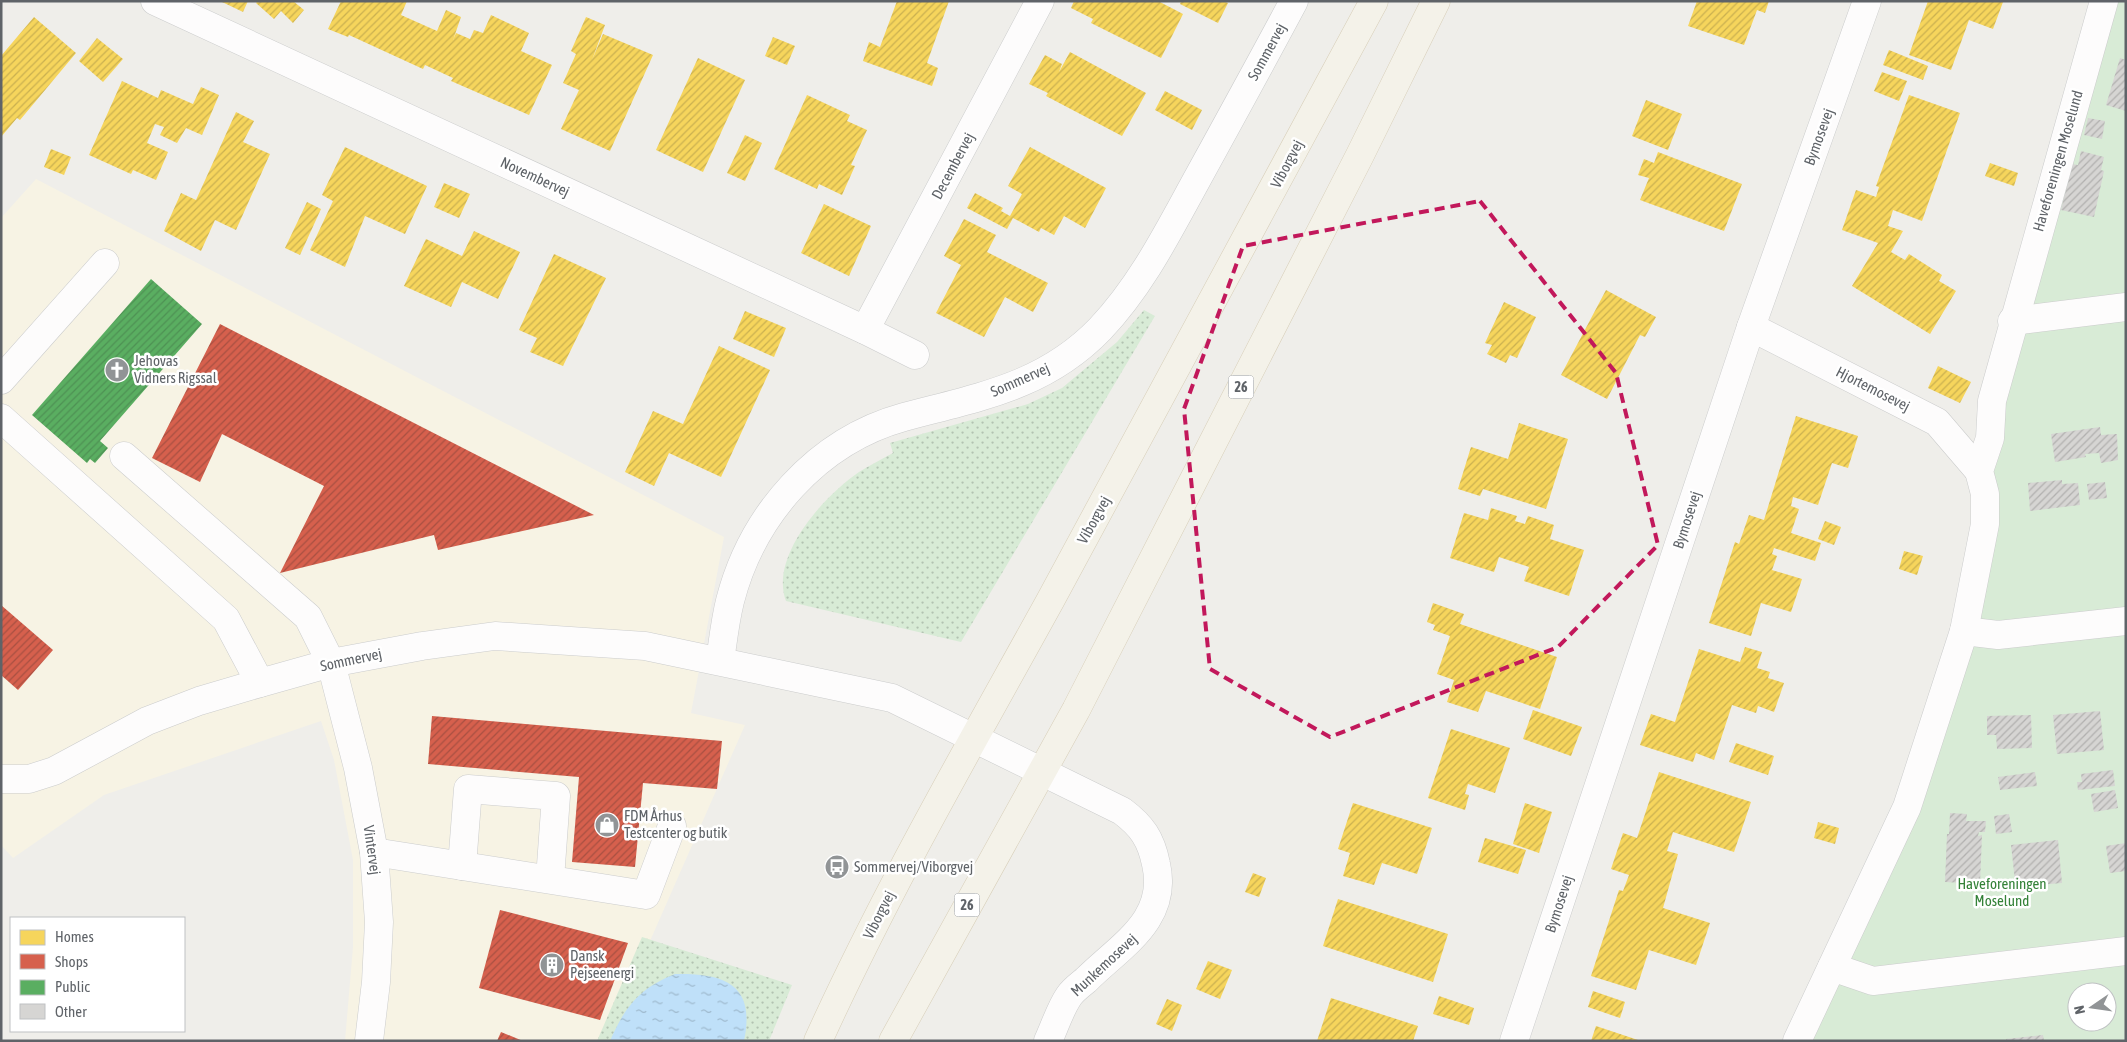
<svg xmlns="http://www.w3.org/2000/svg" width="2127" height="1042" viewBox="0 0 2127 1042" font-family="'Asap Condensed',sans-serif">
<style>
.commercial{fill:#f7f3e4}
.grass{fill:url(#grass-dots)}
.garden{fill:#d8ebd6;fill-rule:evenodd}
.water{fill:url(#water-ripples)}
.homes{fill:url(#homes-hatch)}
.shops{fill:url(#shops-hatch)}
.public{fill:url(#public-hatch)}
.building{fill:url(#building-hatch)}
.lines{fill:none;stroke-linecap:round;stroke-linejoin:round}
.minor-casing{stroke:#cbcccc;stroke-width:29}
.major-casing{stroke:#d7ceb8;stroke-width:29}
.minor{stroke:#fdfcfc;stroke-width:28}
.major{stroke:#f4f2e9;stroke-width:28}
.marked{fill:none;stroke:#c2185b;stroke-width:4;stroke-dasharray:10 6;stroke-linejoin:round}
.labels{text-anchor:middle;stroke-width:5;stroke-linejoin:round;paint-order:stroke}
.shield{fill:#fff;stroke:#8f9295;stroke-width:1}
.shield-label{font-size:14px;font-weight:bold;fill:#5f6368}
.street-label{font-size:15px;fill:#5f6368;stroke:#fff}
.poi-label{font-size:15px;fill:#5f6368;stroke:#fff;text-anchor:start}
.park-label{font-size:15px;fill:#348238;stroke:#fff}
</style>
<defs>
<pattern id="grass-dots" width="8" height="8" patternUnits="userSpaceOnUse" patternTransform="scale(1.25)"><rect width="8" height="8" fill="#d8ebd6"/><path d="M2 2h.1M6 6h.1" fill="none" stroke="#b2c2b1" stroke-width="1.8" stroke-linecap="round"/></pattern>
<pattern id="water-ripples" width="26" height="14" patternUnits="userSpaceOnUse" patternTransform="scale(1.25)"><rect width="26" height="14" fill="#bfe0f9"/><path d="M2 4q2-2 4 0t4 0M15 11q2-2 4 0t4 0" fill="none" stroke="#9eb9cd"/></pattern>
<pattern id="homes-hatch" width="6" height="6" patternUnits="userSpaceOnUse" patternTransform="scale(1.25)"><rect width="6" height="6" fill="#f6d55c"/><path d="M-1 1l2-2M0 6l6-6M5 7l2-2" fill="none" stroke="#cab050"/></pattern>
<pattern id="shops-hatch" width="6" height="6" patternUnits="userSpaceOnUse" patternTransform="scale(1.25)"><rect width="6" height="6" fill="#d6604d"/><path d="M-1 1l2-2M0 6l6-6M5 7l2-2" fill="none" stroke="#a85042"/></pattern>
<pattern id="public-hatch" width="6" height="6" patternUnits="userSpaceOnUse" patternTransform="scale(1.25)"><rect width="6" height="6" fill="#5aae61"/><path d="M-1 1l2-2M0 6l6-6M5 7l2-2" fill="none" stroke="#4e9154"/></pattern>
<pattern id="building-hatch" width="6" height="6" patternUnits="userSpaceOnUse" patternTransform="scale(1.25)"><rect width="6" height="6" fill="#d6d5d3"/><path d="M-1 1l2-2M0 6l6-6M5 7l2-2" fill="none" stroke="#b1b0af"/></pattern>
</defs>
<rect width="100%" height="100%" fill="#efeeea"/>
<polygon class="commercial" points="36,179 724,537 691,713 745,725 606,1041 345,1041 353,947 353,860 334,760 321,721 104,795 13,858 1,845 1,218"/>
<g class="grass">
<path d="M1144,310L1155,316L961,642L786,601C769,556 825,495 859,472C870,465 882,459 893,453L890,443L1028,404L1062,388L1117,342Z"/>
<polygon points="642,937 792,985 769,1041 597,1041"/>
</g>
<path class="garden" d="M2104,1H2126V1041H1797L1964,631L1979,471ZM2077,992H2107V1022H2077Z"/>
<path class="water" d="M675,974C724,973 756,984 744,1041H610C625,1006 640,988 675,974Z"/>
<g class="homes">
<polygon points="220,1 248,1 243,12"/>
<polygon points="258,1 293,1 304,10 293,23 281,11 274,19 256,3"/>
<polygon points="341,1 407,1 401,15 437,31 446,10 461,17 453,40 456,33 470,39 474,30 483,33 491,15 529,33 521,51 552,65 529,115 451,81 453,78 425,65 423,69 349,35 348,37 328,29"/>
<polygon points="897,1 949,1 927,63 938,68 932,86 863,61 869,42 880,47"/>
<polygon points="1074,1 1158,1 1183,14 1161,58 1091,23 1093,19 1071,8"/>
<polygon points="1181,1 1223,1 1228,3 1218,23 1180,4"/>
<polygon points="1697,1 1769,1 1765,13 1757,10 1744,45 1688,26"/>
<polygon points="1928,1 2001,1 2003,2 1993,29 1969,20 1951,70 1909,55"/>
<polygon points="34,17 76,53 20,120 17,118 1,137 1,56"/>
<polygon points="586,17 605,25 592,60 603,34 653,55 610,151 561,129 579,90 563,83 576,54 571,51"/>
<polygon points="773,37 795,46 787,65 765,56"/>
<polygon points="97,38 123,59 103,82 79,61"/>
<polygon points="1889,50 1928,66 1923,80 1883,65"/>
<polygon points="1070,52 1146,93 1122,136 1046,96 1048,93 1029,84 1045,55 1062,64 1059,72"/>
<polygon points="698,58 745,80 703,172 656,150"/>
<polygon points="1882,72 1907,81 1899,101 1874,91"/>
<polygon points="122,81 158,98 161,90 193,104 201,87 219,95 202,135 186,128 177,143 160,135 164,127 155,124 147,143 168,152 156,180 133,170 131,174 89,155"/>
<polygon points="1165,91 1202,110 1192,130 1155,110"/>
<polygon points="807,95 850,115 847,121 867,130 851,165 855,166 842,195 819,184 817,189 774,169"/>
<polygon points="1909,95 1960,113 1922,221 1893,210 1888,226 1903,231 1891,252 1905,260 1909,254 1942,275 1939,281 1956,291 1930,334 1852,286 1878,243 1842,230 1856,190 1876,197 1879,187 1876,186"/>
<polygon points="1646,100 1682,114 1668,150 1632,136"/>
<polygon points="236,112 254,121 243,142 270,154 236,230 215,220 201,251 164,231 181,193 196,200"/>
<polygon points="745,135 762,143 745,181 727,173"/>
<polygon points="345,147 427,186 405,234 365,216 345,267 310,250 333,201 322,195"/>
<polygon points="1030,147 1106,188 1085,228 1064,216 1054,235 1041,228 1039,232 1013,218 1007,229 967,208 975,193 1003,208 1001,211 1010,216 1022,194 1008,186"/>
<polygon points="51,149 71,157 64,175 44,167"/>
<polygon points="1658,152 1742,184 1724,231 1640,200 1649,178 1638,175 1644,159 1654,163"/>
<polygon points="1990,163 2018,173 2014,186 1985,176"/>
<polygon points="444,183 470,194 459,218 434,207"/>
<polygon points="307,202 321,209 300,255 285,248"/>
<polygon points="824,204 871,226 849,276 801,253"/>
<polygon points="964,219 996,235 987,252 1048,283 1033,312 1005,297 984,337 936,313 961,265 944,256"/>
<polygon points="474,231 520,252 498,299 462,282 451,307 404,286 426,239 462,256"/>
<polygon points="554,254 606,278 563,366 530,352 537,338 519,330"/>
<polygon points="1606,290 1656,317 1645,337 1640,335 1607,399 1561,375"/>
<polygon points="1504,302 1536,317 1517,358 1510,355 1506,363 1487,354 1492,345 1485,343"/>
<polygon points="745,311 786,328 774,357 733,339"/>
<polygon points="719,346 770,370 721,477 669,453 654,486 625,472 653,411 683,424"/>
<polygon points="1938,366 1971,382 1960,403 1928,388"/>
<polygon points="1796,416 1858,436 1848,468 1832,463 1818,505 1793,497 1791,506 1799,509 1791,533 1821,543 1815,561 1774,548 1772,554 1777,556 1772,570 1802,579 1791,612 1761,603 1751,636 1709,623 1735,542 1739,544 1749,515 1764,520"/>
<polygon points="1519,423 1568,439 1546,509 1483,489 1480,496 1458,489 1471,447 1508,459"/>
<polygon points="1491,508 1517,516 1515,521 1525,524 1528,516 1554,525 1550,539 1584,550 1569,596 1524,581 1529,567 1499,557 1494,572 1450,558 1464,513 1488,520"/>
<polygon points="1825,521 1841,527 1834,545 1818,539"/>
<polygon points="1904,551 1923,556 1917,575 1899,569"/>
<polygon points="1433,603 1464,614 1460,624 1557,657 1540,709 1486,691 1478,712 1447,702 1454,680 1437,674 1450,636 1433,630 1435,625 1427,622"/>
<polygon points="1745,647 1762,652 1757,668 1770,672 1768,678 1784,683 1774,712 1758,706 1756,713 1732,705 1714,760 1696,753 1693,762 1640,745 1651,714 1675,722 1699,649 1740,662"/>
<polygon points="1533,710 1582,727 1571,756 1523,739"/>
<polygon points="1451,729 1510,748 1495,793 1468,784 1465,794 1469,795 1465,810 1428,798"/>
<polygon points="1736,743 1774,756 1768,775 1729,762"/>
<polygon points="1659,772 1751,802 1734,852 1673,832 1667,851 1678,854 1663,908 1710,923 1696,965 1649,950 1636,990 1591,976 1619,890 1623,891 1629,875 1611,869 1623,833 1637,838"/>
<polygon points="1353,803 1432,828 1417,874 1382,863 1374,885 1343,876 1350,853 1338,849"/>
<polygon points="1525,803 1552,812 1539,853 1513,844"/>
<polygon points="1818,822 1839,828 1835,844 1814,838"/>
<polygon points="1485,838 1526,850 1518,874 1478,862"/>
<polygon points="1253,873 1266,878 1259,897 1245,892"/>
<polygon points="1338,899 1448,934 1433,982 1323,946"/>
<polygon points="1208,961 1232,970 1220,999 1196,989"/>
<polygon points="1593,991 1625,1002 1620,1018 1588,1007"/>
<polygon points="1439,996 1474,1008 1469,1025 1433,1014"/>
<polygon points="1331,998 1418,1026 1413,1041 1317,1041"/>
<polygon points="1167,999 1182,1005 1172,1031 1156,1024"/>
<polygon points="1596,1026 1638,1040 1638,1041 1591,1041"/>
</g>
<g class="shops">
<polygon points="220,324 594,515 438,550 434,535 280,573 324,486 222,434 200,482 152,458"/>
<polygon points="1,605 53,650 18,690 1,675"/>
<polygon points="432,716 722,741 717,789 643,783 635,867 572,862 579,777 428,764"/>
<polygon points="500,910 628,943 600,1020 479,988"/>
<polygon points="501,1032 523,1041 497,1041"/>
</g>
<polygon class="public" points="151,279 202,324 100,441 108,448 95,463 90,459 87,463 32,415"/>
<g class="building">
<polygon points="2120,58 2126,60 2126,111 2106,105"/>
<polygon points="2088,118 2105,121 2102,139 2084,135"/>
<polygon points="2081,151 2104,157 2101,170 2104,171 2094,217 2061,210 2072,164 2078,165"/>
<polygon points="2100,427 2101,435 2117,434 2118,460 2101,463 2099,453 2085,454 2086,457 2055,462 2051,434"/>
<polygon points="2062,480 2062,484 2078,483 2080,505 2030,511 2028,483"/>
<polygon points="2105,482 2107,498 2089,500 2087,484"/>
<polygon points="2100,711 2104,750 2057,754 2053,715"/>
<polygon points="2031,715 2032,748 1997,749 1996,735 1987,735 1987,716"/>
<polygon points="2113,770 2115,786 2078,790 2077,782 2082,782 2081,774"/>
<polygon points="2035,772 2037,786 2000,790 1998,777"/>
<polygon points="2115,790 2118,808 2094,812 2091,794"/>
<polygon points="1950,813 1967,814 1966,821 1986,821 1985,832 1979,832 1978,836 1982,835 1980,884 1945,882 1947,834 1949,834"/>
<polygon points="2009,814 2012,832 1996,834 1994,816"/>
<polygon points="2058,840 2062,883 2038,885 2037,879 2015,881 2011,845"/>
<polygon points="2126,843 2126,871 2110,873 2106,846"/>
<polygon points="2043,1035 2044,1041 2006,1041 2006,1039"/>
</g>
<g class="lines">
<defs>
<g id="minor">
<polyline points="155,1 865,330 915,355"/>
<polyline points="2012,321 2126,307"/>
<polyline points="1751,327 1937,422 1979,471"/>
<polyline points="865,330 1040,1"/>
<polyline points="1,380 105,263"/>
<polyline points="1,418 226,619 260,683"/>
<polyline points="124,456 308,617 331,663 358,768 374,852 379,922 376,982 369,1041"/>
<polyline points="1964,631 1998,635 2126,621"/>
<path d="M720,661C723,641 725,621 730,601C752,515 817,441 904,417C978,397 1044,387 1100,329C1141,286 1168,232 1196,181C1229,121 1262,61 1294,1"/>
<path d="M1,779H29L54,771L147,721L199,701L260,683L331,663L422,646L495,636L645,646L892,698L1122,811C1142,826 1151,839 1156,864C1169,920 1120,946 1086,980C1080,985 1073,990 1069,996C1060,1009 1055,1026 1048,1041"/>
<polyline points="374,852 646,895 672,826"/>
<polyline points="462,866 468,789 556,796 550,879"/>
<polyline points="1832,967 1873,981 2126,951"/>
<polyline points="1514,1041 1751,327 1867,1"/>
<polyline points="1797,1041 1907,807 1964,631 1985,524 1985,494 1979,471 1990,438 1992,401 2104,1"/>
</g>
<g id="major">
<path d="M818,1041C887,889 970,746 1050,601C1159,401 1267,201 1374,1"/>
<polyline points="893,1041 1076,710 1360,155 1436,1"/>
</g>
</defs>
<use href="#minor" class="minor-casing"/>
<use href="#major" class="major-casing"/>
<use href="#minor" class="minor"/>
<use href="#major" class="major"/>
</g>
<path class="marked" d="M1480,201L1616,373L1658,545L1558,647L1330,737L1210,669L1184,409L1243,246Z"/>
<defs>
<symbol id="church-disc" viewBox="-11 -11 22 22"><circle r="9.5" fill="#919496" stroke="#fff"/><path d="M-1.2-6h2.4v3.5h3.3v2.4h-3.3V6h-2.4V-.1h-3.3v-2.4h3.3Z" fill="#fff"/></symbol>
<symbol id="shop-disc" viewBox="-11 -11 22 22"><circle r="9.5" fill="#919496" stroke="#fff"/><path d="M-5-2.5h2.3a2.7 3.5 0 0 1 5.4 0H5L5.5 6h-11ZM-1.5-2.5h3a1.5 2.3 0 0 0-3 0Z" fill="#fff"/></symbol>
<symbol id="bus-disc" viewBox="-11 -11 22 22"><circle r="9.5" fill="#919496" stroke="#fff"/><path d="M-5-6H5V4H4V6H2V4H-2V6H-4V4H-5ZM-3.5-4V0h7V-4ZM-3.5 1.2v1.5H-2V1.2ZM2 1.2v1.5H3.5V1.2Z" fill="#fff"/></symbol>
<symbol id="building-disc" viewBox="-11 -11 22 22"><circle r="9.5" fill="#919496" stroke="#fff"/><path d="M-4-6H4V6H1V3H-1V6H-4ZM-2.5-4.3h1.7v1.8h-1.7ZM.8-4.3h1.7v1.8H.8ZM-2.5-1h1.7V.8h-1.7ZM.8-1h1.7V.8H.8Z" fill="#fff"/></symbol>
</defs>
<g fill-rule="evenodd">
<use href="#church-disc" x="103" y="356" width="28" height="28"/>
<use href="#shop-disc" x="593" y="811" width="28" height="28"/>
<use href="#bus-disc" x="823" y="853" width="28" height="28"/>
<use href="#building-disc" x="538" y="951" width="28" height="28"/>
</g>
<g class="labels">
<g class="shield">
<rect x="1228.5" y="375.5" width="25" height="23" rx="4"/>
<rect x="954.5" y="893.5" width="25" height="23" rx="4"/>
</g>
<g class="shield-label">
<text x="1241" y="392">26</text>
<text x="967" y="910">26</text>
</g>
<g class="street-label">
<text transform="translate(1267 52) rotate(-61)" y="5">Sommervej</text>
<text transform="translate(1819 137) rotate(-70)" y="5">Bymosevej</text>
<text transform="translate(2058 161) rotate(-74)" y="5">Haveforeningen Moselund</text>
<text transform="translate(1287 164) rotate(-62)" y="5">Viborgvej</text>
<text transform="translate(953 166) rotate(-62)" y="5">Decembervej</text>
<text transform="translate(535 177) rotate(25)" y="5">Novembervej</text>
<text transform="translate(1020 380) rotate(-24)" y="5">Sommervej</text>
<text transform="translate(1873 389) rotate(27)" y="5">Hjortemosevej</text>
<text transform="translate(1094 520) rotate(-61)" y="5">Viborgvej</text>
<text transform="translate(1687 520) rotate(-72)" y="5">Bymosevej</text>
<text transform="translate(351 660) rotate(-12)" y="5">Sommervej</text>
<text transform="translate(372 850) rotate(82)" y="5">Vintervej</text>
<text transform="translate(1559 904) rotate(-72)" y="5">Bymosevej</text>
<text transform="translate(879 915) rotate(-63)" y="5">Viborgvej</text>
<text transform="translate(1104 965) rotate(-43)" y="5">Munkemosevej</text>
</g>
<g class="poi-label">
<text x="134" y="366">Jehovas<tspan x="134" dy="17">Vidners Rigssal</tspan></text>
<text x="624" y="821">FDM Århus<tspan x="624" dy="17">Testcenter og butik</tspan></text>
<text x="854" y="872">Sommervej/Viborgvej</text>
<text x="570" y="961">Dansk<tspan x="570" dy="17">Pejseenergi</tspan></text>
</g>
<g class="park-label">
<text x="2002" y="889">Haveforeningen<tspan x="2002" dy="17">Moselund</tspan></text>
</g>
</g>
<rect width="2127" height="1042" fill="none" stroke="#5f6368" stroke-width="5"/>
<rect x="10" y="917" width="175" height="115" fill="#ffffff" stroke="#bfc1c3"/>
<rect x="20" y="930" width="25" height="15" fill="#f6d55c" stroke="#bfc1c3"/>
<text x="55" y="942" font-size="15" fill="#5f6368">Homes</text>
<rect x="20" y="954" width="25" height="15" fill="#d6604d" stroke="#bfc1c3"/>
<text x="55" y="967" font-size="15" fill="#5f6368">Shops</text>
<rect x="20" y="980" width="25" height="15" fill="#5aae61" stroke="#bfc1c3"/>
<text x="55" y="992" font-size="15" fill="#5f6368">Public</text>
<rect x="20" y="1004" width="25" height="15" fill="#d6d5d3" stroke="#bfc1c3"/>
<text x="55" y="1017" font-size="15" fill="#5f6368">Other</text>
<g transform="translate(2092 1007) rotate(257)"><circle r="24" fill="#ffffff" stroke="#bfc1c3"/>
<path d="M0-4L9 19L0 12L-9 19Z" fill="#919496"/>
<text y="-8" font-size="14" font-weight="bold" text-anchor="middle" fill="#5f6368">N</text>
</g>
</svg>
